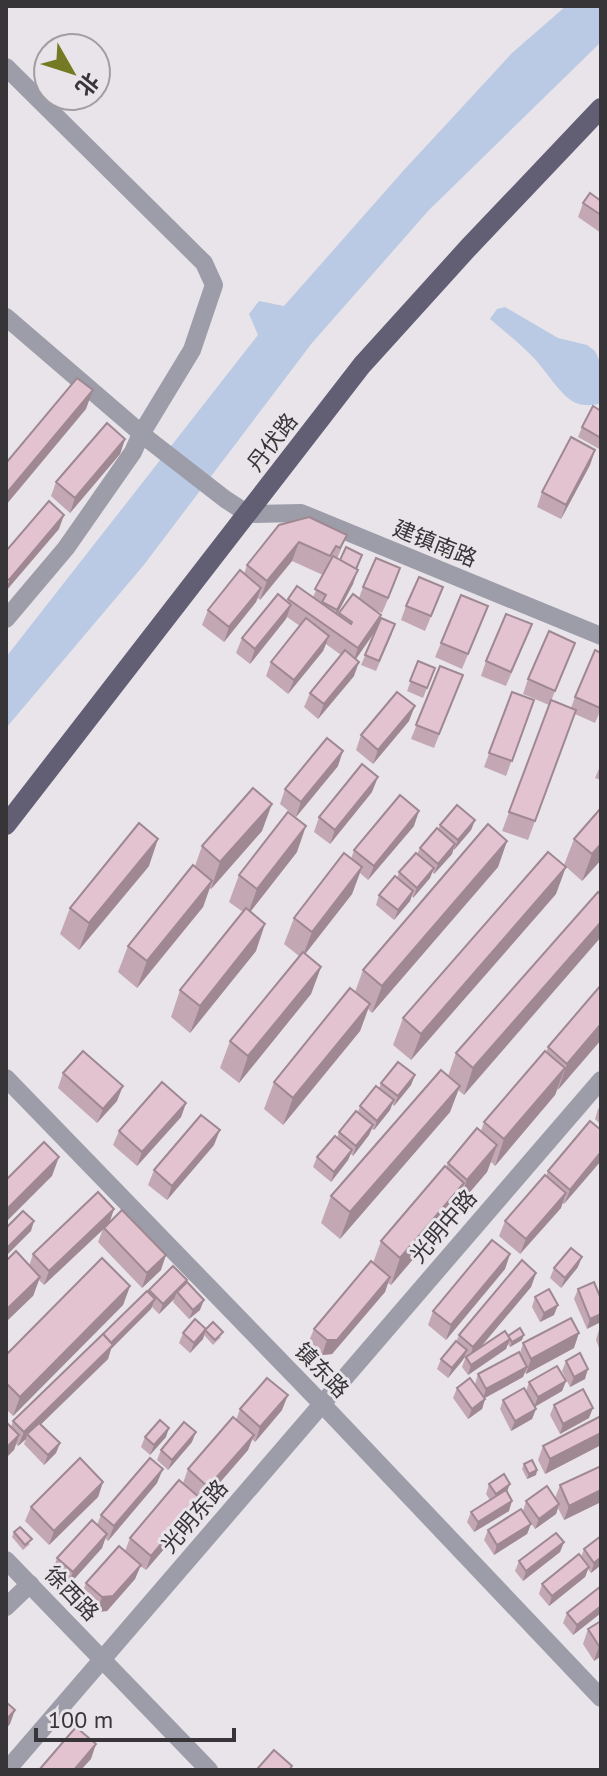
<svg xmlns="http://www.w3.org/2000/svg" width="607" height="1776" viewBox="0 0 607 1776" font-family="'PT Sans','Noto Sans SC',sans-serif">
<style>
.water{fill:#bbcae4}
.lines{fill:none;stroke-linecap:round;stroke-linejoin:round}
.minor{stroke:#9d9ca9;stroke-width:18}
.major{stroke:#625f75;stroke-width:20}
.wall{fill:#c3a8b3}
.shaded-wall{fill:#9f8892}
.building{fill:#e3c3d0;stroke:#9f8892;stroke-width:2}
.labels{text-anchor:middle;stroke-width:6;stroke-linejoin:round;paint-order:stroke}
.street-label{font-size:22px;fill:#373537;stroke:#e8e4e9}
</style>
<rect width="100%" height="100%" fill="#e8e4e9"/>
<g class="water">
<polygon points="566,6 601,6 601,42 429,210 312,343 143,566 6,728 6,657 258,335 249,314 259,301 284,306 404,170 512,53"/>
<path d="M505,307L558,338L587,345L595,351L601,364V403C594,406 583,406 576,403C561,397 545,369 533,357C520,344 505,332 490,319L497,309Z"/>
</g>
<g class="lines">
<g class="minor">
<polyline points="6,67 204,263 214,285 192,350 141,434 133,452 66,548 6,619"/>
<polyline points="6,317 149,440 225,499 248,514 301,513 601,636"/>
<polyline points="6,1078 322,1404 601,1698"/>
<polyline points="6,1560 209,1770"/>
<polyline points="6,1607 30,1584"/>
<polyline points="7,1770 601,1080"/>
</g>
<polyline class="major" points="6,825 362,365 468,248 601,108"/>
</g>
<g class="wall">
<polygon points="601,201 601,233 578,217 583,203"/>
<polygon points="601,411 601,450 578,437 582,427"/>
<polygon points="125,439 120,454 70,513 51,496 56,482"/>
<polygon points="595,450 590,465 561,519 537,507 542,492"/>
<polygon points="279,525 347,535 337,559 357,569 353,584 337,614 339,615 339,613 359,598 363,587 395,583 382,613 371,608 376,628 392,634 376,671 361,665 376,630 356,659 354,676 318,719 304,707 310,693 341,655 326,644 323,651 288,694 266,676 271,662 300,626 287,617 250,664 236,653 242,638 287,601 288,599 313,597 323,575 292,561 260,600 258,598 256,602 224,642 202,625 208,610 244,574 247,565"/>
<polygon points="443,587 425,631 401,620 406,606"/>
<polygon points="488,606 462,669 435,657 441,643"/>
<polygon points="526,639 506,686 481,676 486,661"/>
<polygon points="575,643 551,701 571,708 575,697 601,653 601,709 595,723 575,714 528,840 502,831 549,705 523,694 528,679"/>
<polygon points="418,661 435,668 423,698 407,691"/>
<polygon points="440,666 463,675 434,748 411,739"/>
<polygon points="512,692 534,700 506,776 484,767"/>
<polygon points="409,721 373,764 356,750 361,735"/>
<polygon points="601,764 601,780 595,778"/>
<polygon points="338,766 296,817 280,804 285,789"/>
<polygon points="372,792 330,844 314,832 319,817"/>
<polygon points="601,808 601,860 582,881 564,865 574,839"/>
<polygon points="475,820 471,830 454,850 453,849 452,854 434,874 432,872 430,878 413,898 412,896 410,901 394,920 376,905 379,895 397,878 399,872 417,854 420,848 438,830 440,825"/>
<polygon points="414,826 368,880 360,873 352,894 305,954 321,967 311,994 239,1083 220,1068 230,1041 299,956 284,944 294,918 351,859 354,850"/>
<polygon points="262,831 211,889 210,888 203,907 137,988 118,972 128,946 195,866 202,846"/>
<polygon points="507,841 498,867 372,1013 368,1009 360,1031 283,1125 264,1109 274,1082 355,992 363,970"/>
<polygon points="297,852 250,912 256,951 190,1033 171,1017 180,990 243,912 229,902 239,875"/>
<polygon points="149,866 79,950 60,934 70,908"/>
<polygon points="598,892 464,1095 458,1090 450,1112 340,1239 321,1223 331,1196 448,1076 456,1053"/>
<polygon points="556,894 411,1060 393,1045 403,1018"/>
<polygon points="601,985 601,1040 557,1090 555,1095 495,1166 491,1162 487,1172 458,1206 456,1205 455,1210 391,1285 388,1283 385,1292 332,1354 322,1355 308,1343 314,1329 373,1263 381,1241 446,1167 448,1163 481,1131 484,1122 546,1052 548,1047"/>
<polygon points="63,1073 117,1101 97,1123 58,1088"/>
<polygon points="415,1075 411,1085 394,1106 392,1104 390,1110 374,1130 372,1129 369,1135 353,1156 351,1154 348,1160 331,1182 313,1167 317,1157 337,1138 339,1132 358,1112 360,1106 379,1088 381,1083"/>
<polygon points="186,1103 181,1117 137,1166 113,1145 119,1131"/>
<polygon points="601,1106 601,1125 595,1119 598,1109"/>
<polygon points="601,1130 564,1204 562,1203 561,1208 520,1254 499,1236 505,1221 546,1176 548,1171"/>
<polygon points="214,1145 167,1200 148,1185 154,1170"/>
<polygon points="114,1209 109,1222 161,1270 142,1288 98,1242 103,1229 44,1285 39,1280 33,1296 29,1266 33,1254"/>
<polygon points="510,1254 505,1269 446,1340 428,1325 433,1311"/>
<polygon points="578,1267 561,1288 550,1278 554,1268"/>
<polygon points="536,1273 531,1287 479,1349 508,1336 522,1340 510,1347 508,1344 506,1349 468,1375 462,1367 465,1359 464,1358 448,1378 437,1369 441,1359 456,1342 459,1335"/>
<polygon points="185,1284 200,1310 189,1319 173,1302 174,1299 159,1314 152,1307 111,1349 108,1359 41,1424 60,1443 56,1453 44,1465 24,1444 26,1439 18,1446 16,1444 14,1450 11,1427 13,1421 149,1290"/>
<polygon points="130,1286 123,1305 13,1416 6,1409 6,1355"/>
<polygon points="578,1289 601,1299 587,1329 574,1299"/>
<polygon points="535,1297 554,1315 540,1322 532,1307"/>
<polygon points="206,1329 221,1337 213,1345 204,1335 203,1339 190,1353 179,1343 183,1333"/>
<polygon points="599,1330 601,1330 601,1353 596,1340"/>
<polygon points="523,1343 574,1348 526,1374 525,1372 523,1377 484,1398 485,1399 482,1409 468,1419 453,1398 457,1388 475,1384 478,1374 520,1353"/>
<polygon points="566,1361 585,1379 570,1387 562,1371"/>
<polygon points="566,1381 562,1391 535,1407 536,1409 532,1419 511,1431 500,1409 503,1400 526,1391 529,1382"/>
<polygon points="554,1405 589,1418 560,1434 550,1415"/>
<polygon points="240,1409 282,1410 255,1442 252,1439 248,1450 203,1502 200,1499 195,1513 146,1570 140,1566 135,1579 107,1611 97,1612 80,1598 86,1583 125,1551 130,1538 183,1483 188,1469 236,1420"/>
<polygon points="601,1416 601,1445 545,1474 538,1460 543,1446"/>
<polygon points="145,1437 166,1437 150,1455 141,1447"/>
<polygon points="192,1442 168,1470 157,1460 161,1450"/>
<polygon points="524,1464 537,1470 536,1475 527,1479 522,1469"/>
<polygon points="601,1466 601,1502 564,1520 558,1508 556,1514 535,1529 523,1511 526,1501 555,1498 560,1485"/>
<polygon points="103,1482 98,1497 49,1545 25,1521 31,1507"/>
<polygon points="157,1483 108,1541 105,1538 102,1548 67,1587 52,1573 57,1558 97,1525 101,1515"/>
<polygon points="489,1484 507,1492 509,1511 474,1532 467,1522 471,1512 490,1500 486,1494"/>
<polygon points="531,1524 527,1534 494,1555 484,1540 488,1530"/>
<polygon points="14,1532 30,1544 23,1550 12,1537"/>
<polygon points="601,1536 601,1565 591,1573 588,1569 585,1577 549,1606 539,1594 542,1584 581,1557 584,1549"/>
<polygon points="564,1542 560,1552 523,1581 515,1571 519,1561"/>
<polygon points="601,1586 601,1613 573,1635 563,1623 567,1613"/>
<polygon points="601,1621 601,1656 594,1661 583,1644 588,1629"/>
</g>
<g class="shaded-wall">
<polygon points="93,390 86,409 6,505 6,494"/>
<polygon points="125,439 120,454 70,513 75,498"/>
<polygon points="595,450 590,465 561,519 566,505"/>
<polygon points="64,515 59,529 6,591 9,580"/>
<polygon points="299,542 292,561 260,600 267,581"/>
<polygon points="358,570 353,584 332,624 337,610"/>
<polygon points="261,588 256,602 224,642 229,627"/>
<polygon points="291,605 286,619 250,664 255,649"/>
<polygon points="381,615 376,630 353,663 358,648"/>
<polygon points="329,636 323,651 288,694 294,680"/>
<polygon points="359,662 354,676 318,719 324,704"/>
<polygon points="415,706 409,721 373,764 378,750"/>
<polygon points="343,751 338,766 296,817 301,802"/>
<polygon points="378,777 372,792 330,844 335,830"/>
<polygon points="272,804 262,831 211,889 220,862"/>
<polygon points="419,811 414,826 368,880 374,866"/>
<polygon points="475,820 471,830 454,850 458,840"/>
<polygon points="306,826 297,852 247,916 257,889"/>
<polygon points="158,839 149,866 79,950 89,923"/>
<polygon points="507,841 498,867 372,1013 382,986"/>
<polygon points="455,844 452,854 434,874 438,864"/>
<polygon points="601,844 601,860 582,881 592,854"/>
<polygon points="362,867 352,894 302,958 312,932"/>
<polygon points="566,867 556,894 411,1060 421,1034"/>
<polygon points="434,868 430,878 413,898 417,888"/>
<polygon points="212,881 203,907 137,988 147,961"/>
<polygon points="413,891 410,901 394,920 398,910"/>
<polygon points="601,922 601,937 464,1095 473,1068"/>
<polygon points="265,924 256,951 190,1033 200,1006"/>
<polygon points="321,967 311,994 239,1083 248,1056"/>
<polygon points="370,1004 360,1031 283,1125 293,1098"/>
<polygon points="601,1024 601,1040 558,1090 567,1064"/>
<polygon points="565,1068 555,1095 495,1166 504,1139"/>
<polygon points="415,1075 411,1085 394,1106 398,1096"/>
<polygon points="123,1086 117,1101 97,1123 103,1109"/>
<polygon points="460,1086 450,1112 340,1239 350,1212"/>
<polygon points="394,1100 390,1110 374,1130 377,1121"/>
<polygon points="186,1103 181,1117 137,1166 142,1152"/>
<polygon points="373,1125 369,1135 353,1156 356,1146"/>
<polygon points="220,1130 214,1145 167,1200 172,1186"/>
<polygon points="497,1145 487,1172 458,1206 467,1180"/>
<polygon points="352,1150 348,1160 331,1182 334,1172"/>
<polygon points="601,1152 601,1161 564,1204 570,1190"/>
<polygon points="59,1157 52,1176 6,1222 6,1210"/>
<polygon points="464,1183 455,1210 391,1285 400,1258"/>
<polygon points="566,1193 561,1208 520,1254 526,1239"/>
<polygon points="114,1209 109,1224 44,1285 49,1271"/>
<polygon points="34,1221 31,1231 6,1256 6,1249"/>
<polygon points="510,1254 505,1269 446,1340 451,1325"/>
<polygon points="166,1255 161,1270 142,1288 147,1273"/>
<polygon points="582,1257 578,1267 561,1288 565,1278"/>
<polygon points="536,1273 531,1287 468,1362 473,1347"/>
<polygon points="40,1277 33,1296 6,1322 6,1310"/>
<polygon points="390,1277 385,1292 332,1354 322,1355 327,1340"/>
<polygon points="187,1280 183,1289 177,1292 174,1299 159,1314 163,1304"/>
<polygon points="130,1286 123,1305 13,1416 20,1397"/>
<polygon points="155,1299 151,1309 111,1349 108,1359 29,1436 27,1434 26,1439 18,1446 24,1432"/>
<polygon points="204,1300 200,1310 189,1319 193,1310"/>
<polygon points="558,1305 554,1315 540,1322 544,1313"/>
<polygon points="601,1314 601,1322 587,1329 590,1319"/>
<polygon points="206,1329 203,1339 190,1353 194,1343"/>
<polygon points="579,1333 574,1348 526,1374 531,1359"/>
<polygon points="524,1335 522,1340 510,1347 512,1342"/>
<polygon points="510,1339 506,1349 468,1375 471,1365"/>
<polygon points="467,1350 463,1360 448,1378 452,1368"/>
<polygon points="527,1367 523,1377 483,1399 486,1389"/>
<polygon points="588,1369 585,1379 570,1387 574,1377"/>
<polygon points="566,1381 562,1391 534,1407 538,1397"/>
<polygon points="288,1395 282,1410 255,1442 260,1427"/>
<polygon points="485,1399 482,1409 468,1419 472,1409"/>
<polygon points="593,1408 589,1418 560,1434 563,1424"/>
<polygon points="536,1409 532,1419 511,1431 515,1421"/>
<polygon points="169,1428 166,1437 150,1455 154,1445"/>
<polygon points="196,1432 192,1442 168,1470 172,1460"/>
<polygon points="601,1433 601,1445 545,1474 550,1459"/>
<polygon points="19,1435 14,1450 6,1458 6,1448"/>
<polygon points="254,1435 248,1450 203,1502 208,1487"/>
<polygon points="60,1443 56,1453 44,1465 48,1455"/>
<polygon points="163,1469 157,1483 108,1541 114,1526"/>
<polygon points="537,1470 536,1475 527,1479 529,1474"/>
<polygon points="103,1482 98,1497 49,1545 54,1531"/>
<polygon points="510,1484 506,1494 492,1504 496,1494"/>
<polygon points="601,1490 601,1502 564,1520 569,1506"/>
<polygon points="200,1498 195,1513 146,1570 151,1556"/>
<polygon points="512,1501 509,1511 474,1532 478,1522"/>
<polygon points="559,1504 556,1514 535,1529 539,1519"/>
<polygon points="531,1524 527,1534 494,1555 497,1545"/>
<polygon points="107,1534 102,1548 67,1587 73,1572"/>
<polygon points="564,1542 560,1552 523,1581 526,1571"/>
<polygon points="601,1557 601,1565 591,1573 594,1563"/>
<polygon points="141,1565 135,1579 107,1611 97,1612 102,1597"/>
<polygon points="589,1567 585,1577 549,1606 552,1596"/>
<polygon points="601,1606 601,1613 573,1635 577,1625"/>
<polygon points="601,1645 601,1656 594,1661 599,1646"/>
<polygon points="15,1710 10,1724 6,1729 6,1720"/>
<polygon points="96,1744 91,1759 81,1770 74,1770"/>
</g>
<g class="building">
<polygon points="590,193 601,201 601,215 583,203"/>
<polygon points="77,378 93,390 6,494 6,463"/>
<polygon points="593,406 601,411 601,438 582,427"/>
<polygon points="107,423 125,439 75,498 56,482"/>
<polygon points="571,437 595,450 566,505 542,492"/>
<polygon points="49,501 64,515 9,580 6,578 6,551"/>
<polygon points="309,517 347,535 340,548 336,546 330,556 299,542 267,581 247,565 279,525"/>
<polygon points="346,547 362,555 356,569 340,560"/>
<polygon points="333,556 358,570 337,610 322,602 326,595 315,589"/>
<polygon points="376,558 400,568 388,598 363,587"/>
<polygon points="240,570 261,588 229,627 208,610"/>
<polygon points="419,577 443,587 431,616 406,606"/>
<polygon points="297,586 351,624 352,622 339,613 353,594 381,615 358,648 288,599"/>
<polygon points="278,594 291,605 255,649 242,638"/>
<polygon points="461,595 488,606 468,654 441,643"/>
<polygon points="506,614 532,624 511,672 486,661"/>
<polygon points="306,618 329,636 294,680 271,662"/>
<polygon points="381,618 395,624 379,661 365,655"/>
<polygon points="549,631 575,643 555,691 528,679"/>
<polygon points="345,650 359,662 324,704 310,693"/>
<polygon points="595,650 601,653 600,708 575,697"/>
<polygon points="418,661 435,668 427,688 410,681"/>
<polygon points="440,666 463,675 439,734 416,725"/>
<polygon points="397,692 415,706 378,750 361,735"/>
<polygon points="512,692 534,700 512,761 489,753"/>
<polygon points="551,700 576,710 535,821 509,812"/>
<polygon points="327,738 343,751 301,802 285,789"/>
<polygon points="362,764 378,777 335,830 319,817"/>
<polygon points="253,788 272,804 220,862 202,846"/>
<polygon points="400,795 419,811 374,866 354,850"/>
<polygon points="457,805 475,820 458,840 440,825"/>
<polygon points="601,808 601,844 592,854 574,839"/>
<polygon points="288,812 306,826 257,889 239,875"/>
<polygon points="139,823 158,839 89,923 70,908"/>
<polygon points="488,824 507,841 382,986 363,970"/>
<polygon points="437,828 455,844 438,864 420,848"/>
<polygon points="548,852 566,867 421,1034 403,1018"/>
<polygon points="344,853 362,867 312,932 294,918"/>
<polygon points="416,853 434,868 417,888 399,872"/>
<polygon points="193,865 212,881 147,961 128,946"/>
<polygon points="395,876 413,891 398,910 379,895"/>
<polygon points="598,892 601,895 601,922 473,1068 456,1053"/>
<polygon points="246,908 265,924 200,1006 180,990"/>
<polygon points="303,952 321,967 248,1056 230,1041"/>
<polygon points="601,985 601,1024 567,1064 548,1047"/>
<polygon points="350,988 370,1004 293,1098 274,1082"/>
<polygon points="83,1051 123,1086 103,1109 63,1073"/>
<polygon points="545,1051 565,1068 504,1139 484,1122"/>
<polygon points="398,1062 415,1075 398,1096 381,1083"/>
<polygon points="441,1070 460,1086 350,1212 331,1196"/>
<polygon points="162,1082 186,1103 142,1152 119,1131"/>
<polygon points="376,1086 394,1100 377,1121 360,1106"/>
<polygon points="356,1111 373,1125 356,1146 339,1132"/>
<polygon points="201,1115 220,1130 172,1186 154,1170"/>
<polygon points="590,1121 601,1130 601,1152 570,1190 548,1171"/>
<polygon points="477,1128 497,1145 467,1180 448,1163"/>
<polygon points="335,1136 352,1150 334,1172 317,1157"/>
<polygon points="44,1142 59,1157 6,1210 6,1180"/>
<polygon points="445,1166 464,1183 400,1258 381,1241"/>
<polygon points="545,1175 566,1193 526,1239 505,1221"/>
<polygon points="98,1192 114,1209 49,1271 33,1254"/>
<polygon points="122,1210 166,1255 147,1273 104,1228"/>
<polygon points="23,1211 34,1221 6,1249 6,1228"/>
<polygon points="492,1240 510,1254 451,1325 433,1311"/>
<polygon points="571,1248 582,1257 565,1278 554,1268"/>
<polygon points="16,1251 40,1277 6,1310 6,1261"/>
<polygon points="102,1258 130,1286 20,1397 6,1383 6,1355"/>
<polygon points="522,1260 536,1273 473,1347 459,1335"/>
<polygon points="371,1261 390,1277 337,1340 327,1340 314,1329"/>
<polygon points="173,1266 187,1280 163,1304 149,1290"/>
<polygon points="187,1282 204,1300 193,1310 177,1292"/>
<polygon points="594,1282 601,1299 601,1314 590,1319 578,1289"/>
<polygon points="549,1289 558,1305 544,1313 535,1297"/>
<polygon points="147,1291 155,1299 111,1343 103,1334"/>
<polygon points="571,1318 579,1333 531,1359 523,1343"/>
<polygon points="195,1319 206,1329 194,1343 183,1333"/>
<polygon points="213,1322 223,1332 215,1340 205,1330"/>
<polygon points="520,1328 524,1335 512,1342 508,1336"/>
<polygon points="505,1331 510,1339 471,1365 466,1357"/>
<polygon points="103,1334 113,1345 24,1432 13,1421"/>
<polygon points="456,1341 467,1350 452,1368 441,1359"/>
<polygon points="519,1352 527,1367 486,1389 478,1374"/>
<polygon points="580,1353 588,1369 574,1377 566,1361"/>
<polygon points="557,1366 566,1381 538,1397 529,1382"/>
<polygon points="267,1378 288,1395 260,1427 240,1409"/>
<polygon points="470,1378 485,1399 472,1409 457,1388"/>
<polygon points="524,1388 536,1409 515,1421 503,1400"/>
<polygon points="583,1389 593,1408 563,1424 554,1405"/>
<polygon points="601,1416 601,1433 550,1459 543,1446"/>
<polygon points="233,1417 254,1435 208,1487 188,1469"/>
<polygon points="160,1420 169,1428 154,1445 145,1437"/>
<polygon points="6,1422 19,1435 6,1448"/>
<polygon points="184,1422 196,1432 172,1460 161,1450"/>
<polygon points="39,1423 60,1443 48,1455 27,1434"/>
<polygon points="80,1458 103,1482 54,1531 31,1507"/>
<polygon points="150,1458 163,1469 114,1526 101,1515"/>
<polygon points="532,1460 537,1470 529,1474 524,1464"/>
<polygon points="601,1466 601,1490 569,1506 560,1485"/>
<polygon points="504,1474 510,1484 496,1494 489,1484"/>
<polygon points="179,1480 200,1498 151,1556 130,1538"/>
<polygon points="547,1486 559,1504 539,1519 526,1501"/>
<polygon points="506,1490 512,1501 478,1522 471,1512"/>
<polygon points="521,1509 531,1524 497,1545 488,1530"/>
<polygon points="92,1520 107,1534 73,1572 57,1558"/>
<polygon points="20,1527 32,1539 25,1545 14,1532"/>
<polygon points="556,1533 564,1542 526,1571 519,1561"/>
<polygon points="601,1536 601,1557 594,1563 584,1549"/>
<polygon points="119,1546 141,1565 113,1596 102,1597 86,1583"/>
<polygon points="579,1554 589,1567 552,1596 542,1584"/>
<polygon points="601,1586 601,1606 577,1625 567,1613"/>
<polygon points="601,1621 601,1645 599,1646 588,1629"/>
<polygon points="6,1702 15,1710 6,1720"/>
<polygon points="76,1727 96,1744 74,1770 39,1770"/>
<polygon points="274,1750 292,1766 289,1770 261,1770 258,1768"/>
</g>
<g class="labels">
<g class="street-label">
<text transform="translate(272 442) rotate(-52)" y="8">丹伏路</text>
<text transform="translate(435 543) rotate(22)" y="8">建镇南路</text>
<text transform="translate(443 1226) rotate(-49)" y="8">光明中路</text>
<text transform="translate(322 1370) rotate(46)" y="8">镇东路</text>
<text transform="translate(194 1516) rotate(-49)" y="8">光明东路</text>
<text transform="translate(72 1593) rotate(46)" y="8">徐西路</text>
</g>
</g>
<rect width="607" height="1776" fill="none" stroke="#373537" stroke-width="16"/>
<g transform="translate(72 72) rotate(129)"><circle r="38" fill="#e8e4e9" stroke="#a19ea2" stroke-width="2"/>
<path d="M0-6L14 30L0 20L-14 30Z" fill="#747a23"/>
<text y="-12" font-size="22" font-weight="bold" text-anchor="middle" fill="#373537">北</text>
</g>
<path d="M36 1728v12h198v-12" fill="none" stroke="#373537" stroke-width="4"/>
<text x="48" y="1728" font-size="24" fill="#373537" stroke="#e8e4e9" stroke-width="6" paint-order="stroke">100 m</text>
</svg>
